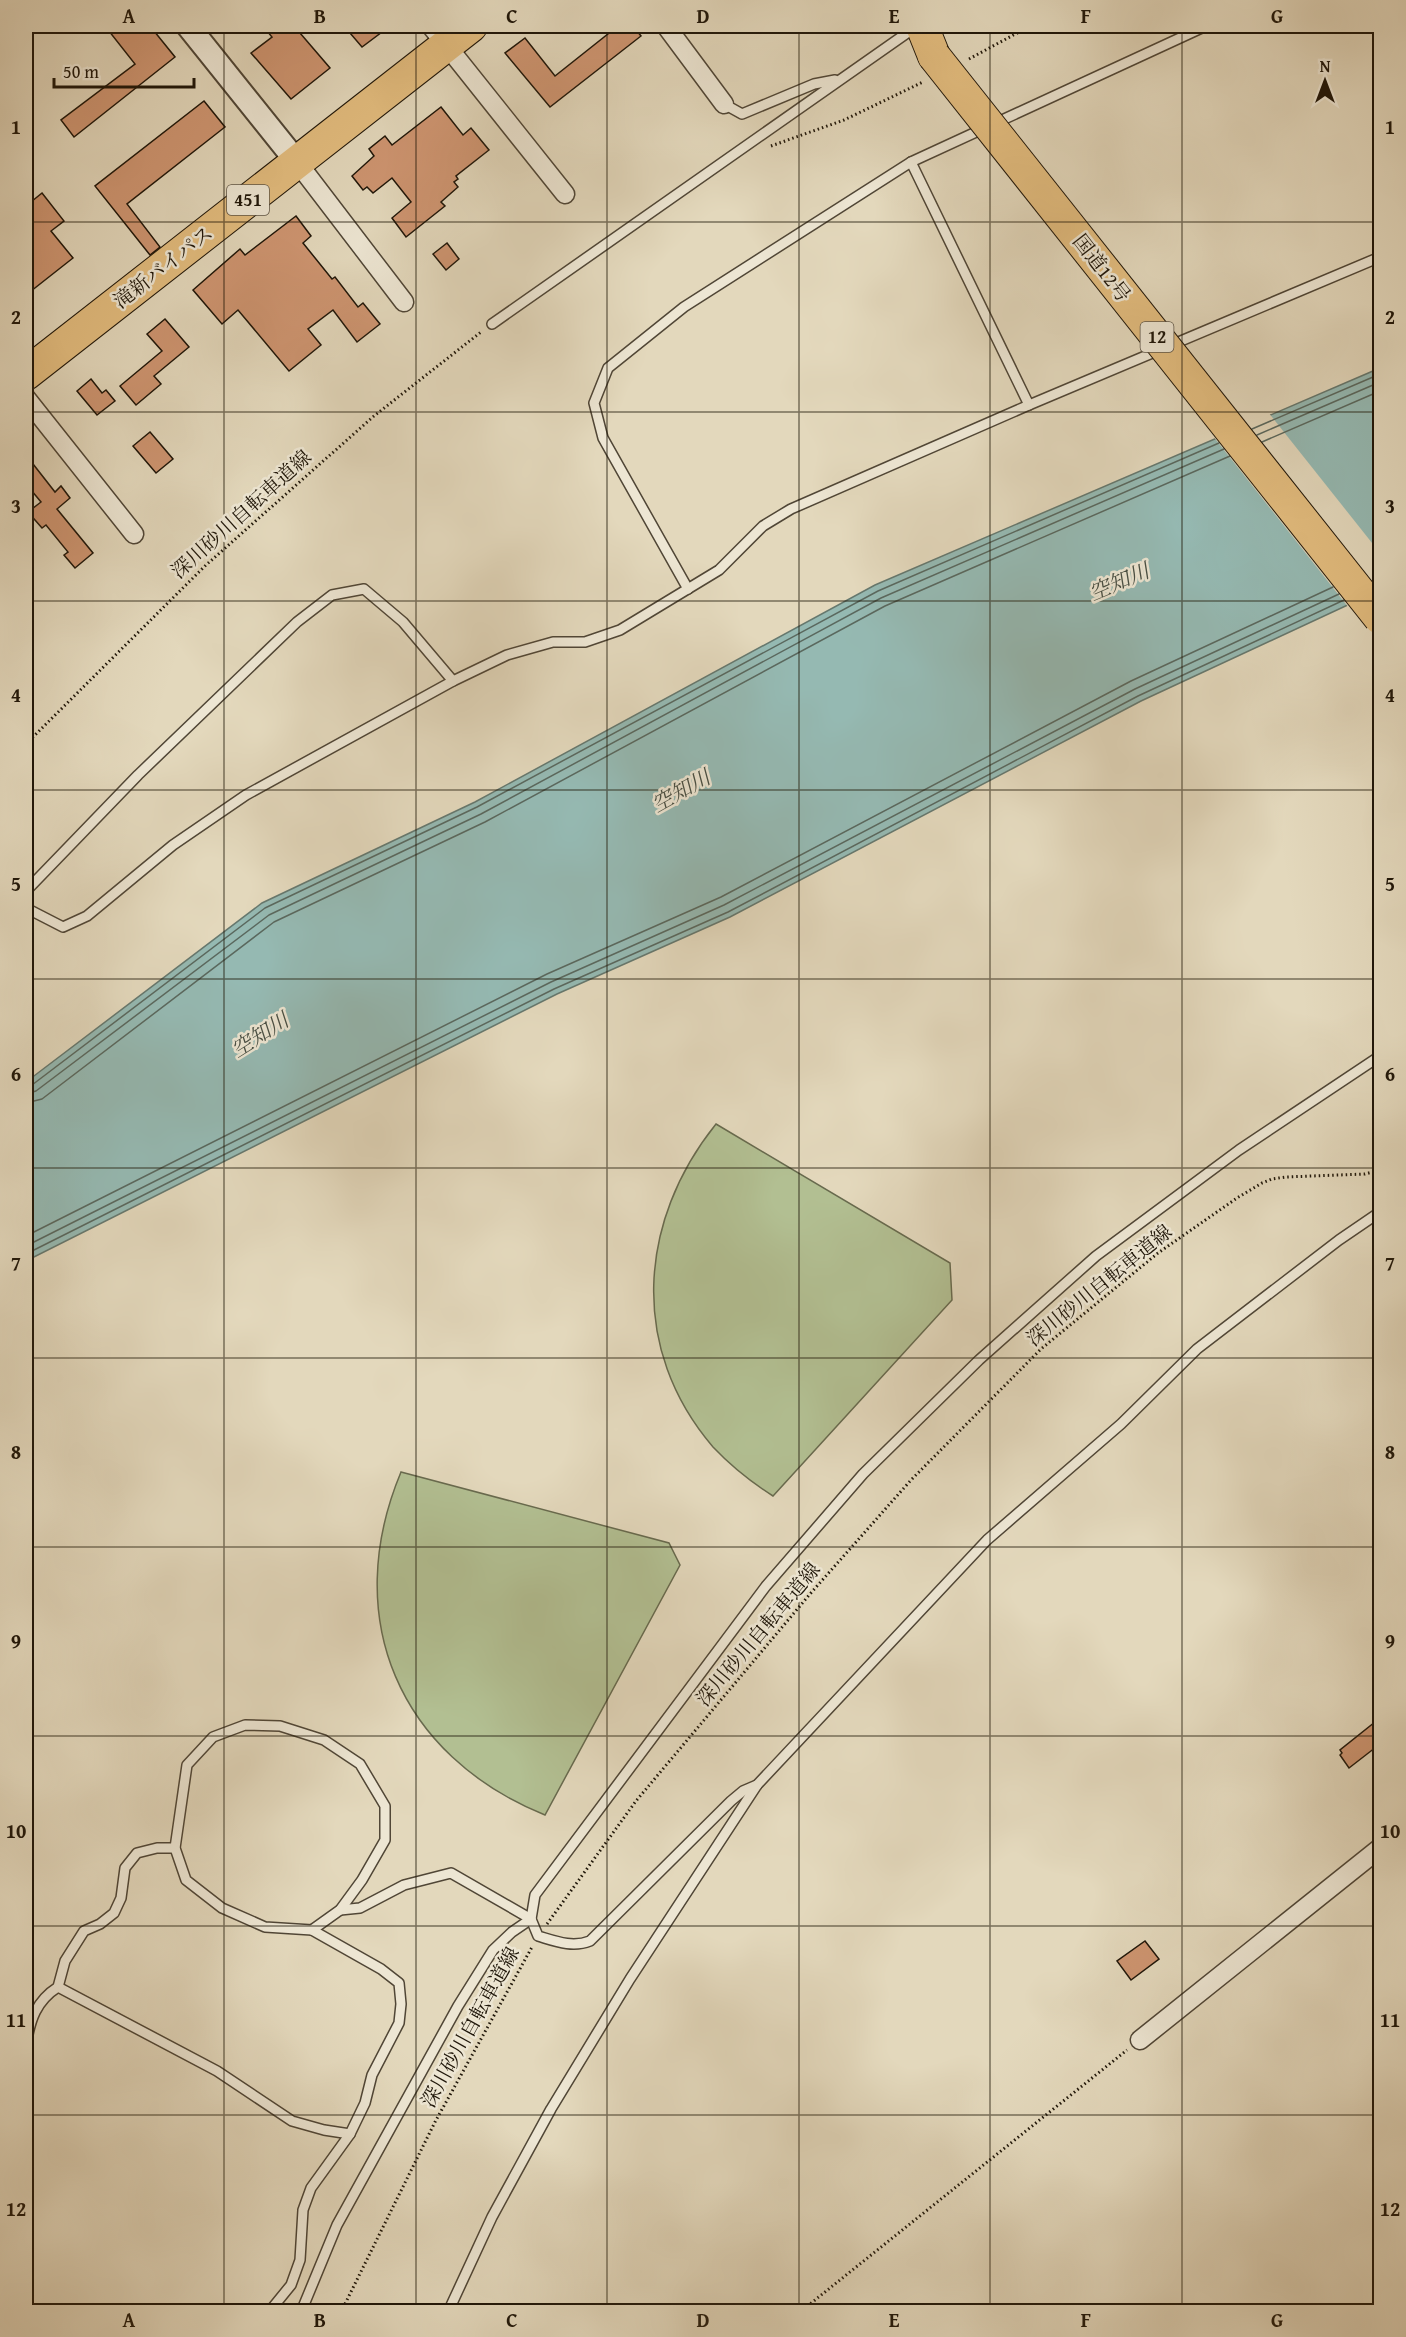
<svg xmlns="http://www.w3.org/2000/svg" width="1406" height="2337" viewBox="0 0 1406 2337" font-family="'Gentium Book Plus','Noto Serif JP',serif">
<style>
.green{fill:#b2bf92;stroke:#686a4e;stroke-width:1.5}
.water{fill:#95b9b2;stroke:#66786e;stroke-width:1.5}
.pier{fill:#e3d8bc}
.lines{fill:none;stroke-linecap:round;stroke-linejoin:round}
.shore{stroke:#5a685e;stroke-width:1.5}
.building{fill:#ce9571;stroke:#1f1609;stroke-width:1.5}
.service-casing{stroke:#504636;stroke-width:12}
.minor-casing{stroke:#504636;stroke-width:21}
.tertiary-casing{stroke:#504636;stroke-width:26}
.trunk-casing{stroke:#1f1609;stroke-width:34}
.path{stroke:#1f1609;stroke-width:3;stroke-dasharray:1.5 3;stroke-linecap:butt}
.service{stroke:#ede6d3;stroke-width:9}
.minor{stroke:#ede6d3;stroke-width:18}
.tertiary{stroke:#ede6d3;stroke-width:22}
.trunk{stroke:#e2bc7e;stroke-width:32}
.trunk-bridge-casing{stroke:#1f1609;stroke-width:34;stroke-linecap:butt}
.trunk-bridge{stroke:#e2bc7e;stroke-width:32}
.grid{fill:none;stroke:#1f1609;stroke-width:1.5;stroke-opacity:0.55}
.labels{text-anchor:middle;stroke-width:5;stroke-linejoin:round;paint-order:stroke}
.shield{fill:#ede6d3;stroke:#5d5446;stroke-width:1.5}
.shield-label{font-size:18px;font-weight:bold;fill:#1f1609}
.street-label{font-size:20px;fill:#1f1609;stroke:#ede6d3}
.water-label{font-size:21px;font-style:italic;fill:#484f44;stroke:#ede6d3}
.neatline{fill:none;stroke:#1f1609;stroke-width:2}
.grid-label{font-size:20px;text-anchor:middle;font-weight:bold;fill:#1f1609}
</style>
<rect width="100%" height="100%" fill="#e3d8bc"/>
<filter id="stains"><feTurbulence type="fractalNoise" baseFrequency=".00333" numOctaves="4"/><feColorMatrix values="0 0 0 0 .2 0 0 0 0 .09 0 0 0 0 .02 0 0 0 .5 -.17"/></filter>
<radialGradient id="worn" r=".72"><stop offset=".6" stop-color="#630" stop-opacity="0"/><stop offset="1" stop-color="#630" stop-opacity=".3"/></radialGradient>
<g class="green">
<path d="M716,1124L950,1263L952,1300L773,1496C751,1482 731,1466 713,1447C629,1349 638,1221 716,1124Z"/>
<path d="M401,1472L669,1543L680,1565L545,1815C399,1756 340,1618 401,1472Z"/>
</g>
<polygon class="water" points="1380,368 1380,590 1141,701 730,917 557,994 26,1261 26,1082 262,903 475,802 875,585"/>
<polygon class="pier" points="1268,412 1380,553 1380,593 1349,608 1213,436"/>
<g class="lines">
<g class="shore">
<polyline points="1252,429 1380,374"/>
<polyline points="1257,435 1380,382"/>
<polyline points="1262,442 1380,391"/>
<polyline points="26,1087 32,1085 265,908 477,807 878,591 1219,443"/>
<polyline points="26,1094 36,1091 269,915 481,814 881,598 1224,449"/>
<polyline points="26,1103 42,1099 274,922 485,822 885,606 1230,456"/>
<polyline points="26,1236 547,974 721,897 1131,681 1333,587"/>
<polyline points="26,1246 551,982 724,905 1135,689 1339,594"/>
<polyline points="26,1254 554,989 728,912 1138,696 1344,600"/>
</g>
</g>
<g class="building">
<polygon points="105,26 150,26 175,57 74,137 61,120 135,64"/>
<polygon points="263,26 294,26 330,68 291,99 251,53 272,37"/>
<polygon points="344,26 390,26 362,47"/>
<polygon points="618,26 633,26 641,36 550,107 505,53 525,38 555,76"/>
<polygon points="204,101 225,127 127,204 160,247 150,255 95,186"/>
<polygon points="441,107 463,135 471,128 489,150 456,176 458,179 454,182 458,187 441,202 445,206 406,237 392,218 411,202 392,178 373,193 367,187 363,190 352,176 374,156 369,149 385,136 392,145"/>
<polygon points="42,193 64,221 51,231 73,258 26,295 26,206"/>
<polygon points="296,216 311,236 303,243 332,279 335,277 358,307 363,303 380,324 357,342 333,310 308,329 321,345 289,371 238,310 222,324 193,290 240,249 245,255"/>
<polygon points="447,243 459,259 446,270 433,254"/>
<polygon points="165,319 189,347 154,376 161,384 136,405 120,386 162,351 147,334"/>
<polygon points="91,379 102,393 106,390 115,401 97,415 77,391"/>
<polygon points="150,432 173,459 156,473 133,446"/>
<polygon points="26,455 55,492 61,486 70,498 57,509 93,553 75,568 64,555 68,552 46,525 42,528 28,512 41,502 26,484"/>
<polygon points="1380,1718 1380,1744 1349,1768 1340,1755 1342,1753 1340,1750"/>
<polygon points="1145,1941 1159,1959 1131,1980 1117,1961"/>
</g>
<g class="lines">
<defs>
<g id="service">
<polyline points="724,104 742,114 814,84 835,80"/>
<polyline points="911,162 1029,405"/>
<polyline points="492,324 917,26"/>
<polyline points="688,589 603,438 594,403 608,368 684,307 911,162 1206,26"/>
<polyline points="26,891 138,775 297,622 332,595 364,589 403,622 453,681"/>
<polyline points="26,908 63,927 87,916 173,845 246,795 453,681 507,655 553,642 585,642 620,630 719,570 763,526 791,509 1029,405 1380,257"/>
<polygon points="245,1725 280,1726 324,1740 360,1764 385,1806 385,1840 362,1880 340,1910 312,1930 265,1927 222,1908 186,1880 175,1848 187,1765 213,1737"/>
<path d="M757,1785L743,1791L731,1801L590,1941C572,1948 555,1941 538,1936L531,1919L535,1895L766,1586L863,1474L979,1360L1096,1256L1239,1150L1380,1056"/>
<polyline points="340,1910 360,1908 404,1885 451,1873 531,1919"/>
<polyline points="58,1987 217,2071 292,2121 324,2130 350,2134"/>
<path d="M26,2045C30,2020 36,2001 58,1987L65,1961L84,1931L100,1924L114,1913L121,1898L125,1868L137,1853L157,1848H175"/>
<polyline points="269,2312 291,2285 300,2260 303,2210 311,2188 350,2134 365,2103 372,2075 399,2023 401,2004 399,1983 381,1969 312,1930"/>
<polyline points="301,2312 337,2225 458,2006 493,1950 512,1932 531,1919"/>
<polyline points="448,2312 492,2217 551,2109 630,1979 757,1785 987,1540 1121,1424 1197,1349 1339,1240 1380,1212"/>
</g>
<g id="minor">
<polyline points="431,26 565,194"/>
<polyline points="666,26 724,104"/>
<polyline points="297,162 404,302"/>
<polyline points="26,398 134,534"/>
<polyline points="1140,2040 1380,1848"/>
</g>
<polyline id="tertiary" points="188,26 297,162"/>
<g id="trunk">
<polyline points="922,26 934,56"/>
<polyline points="26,374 471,26"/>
</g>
</defs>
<use href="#service" class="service-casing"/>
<use href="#minor" class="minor-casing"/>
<use href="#tertiary" class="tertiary-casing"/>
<use href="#trunk" class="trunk-casing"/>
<g class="path">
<polyline points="969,59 1030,26"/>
<polyline points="771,146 844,120 923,82"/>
<polyline points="26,744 206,565 374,416 481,332"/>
<polyline points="547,1924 636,1801 810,1594 911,1480 1041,1349 1158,1253 1237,1198 1262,1183 1272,1179 1286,1177 1365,1174 1380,1170"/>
<polyline points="341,2312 435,2122 532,1947"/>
<polyline points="800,2312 1127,2050"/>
</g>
<use href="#service" class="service"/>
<use href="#minor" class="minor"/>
<use href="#tertiary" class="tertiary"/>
<use href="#trunk" class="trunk"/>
<defs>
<polyline id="trunk-bridge" points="934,56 1380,618"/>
</defs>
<use href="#trunk-bridge" class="trunk-bridge-casing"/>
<use href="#trunk-bridge" class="trunk-bridge"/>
</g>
<path class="grid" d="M224,26V2312M416,26V2312M607,26V2312M799,26V2312M990,26V2312M1182,26V2312M26,222H1380M26,412H1380M26,601H1380M26,790H1380M26,979H1380M26,1168H1380M26,1358H1380M26,1547H1380M26,1736H1380M26,1926H1380M26,2115H1380"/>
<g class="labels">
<g class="shield">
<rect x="227" y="185" width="42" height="30" rx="4.5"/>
<rect x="1140.5" y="322" width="33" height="30" rx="4.5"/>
</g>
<g class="shield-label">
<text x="248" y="206">451</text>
<text x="1157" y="343">12</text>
</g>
<g class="street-label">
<text transform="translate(163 267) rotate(-38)" y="7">滝新バイパス</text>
<text transform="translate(1102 268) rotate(52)" y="7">国道12号</text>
<text transform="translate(241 514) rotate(-42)" y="7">深川砂川自転車道線</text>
<text transform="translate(1099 1285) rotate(-39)" y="7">深川砂川自転車道線</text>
<text transform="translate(758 1634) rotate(-50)" y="7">深川砂川自転車道線</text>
<text transform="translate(470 2027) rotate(-61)" y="7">深川砂川自転車道線</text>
</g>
<g class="water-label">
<text transform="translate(1119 582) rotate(-23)" y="7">空知川</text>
<text transform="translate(681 791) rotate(-29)" y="7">空知川</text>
<text transform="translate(260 1035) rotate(-32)" y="7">空知川</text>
</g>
</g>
<rect width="1406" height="2337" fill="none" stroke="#e3d8bc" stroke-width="66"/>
<g transform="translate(1325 81)" stroke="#ede6d3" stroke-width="4.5" paint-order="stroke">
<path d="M0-4.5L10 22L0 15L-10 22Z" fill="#1f1609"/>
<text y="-9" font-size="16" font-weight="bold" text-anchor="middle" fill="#1f1609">N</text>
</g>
<path d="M54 78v9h140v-9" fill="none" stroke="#1f1609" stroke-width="3"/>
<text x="63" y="78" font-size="18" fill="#1f1609" stroke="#ede6d3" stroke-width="4.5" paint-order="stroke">50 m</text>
<rect x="33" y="33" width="1340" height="2271" class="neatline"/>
<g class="grid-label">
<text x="129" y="23">A</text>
<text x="320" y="23">B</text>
<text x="512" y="23">C</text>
<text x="703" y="23">D</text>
<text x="894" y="23">E</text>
<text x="1086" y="23">F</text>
<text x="1277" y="23">G</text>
<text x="16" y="134">1</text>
<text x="1390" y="134">1</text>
<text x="16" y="324">2</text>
<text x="1390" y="324">2</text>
<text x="16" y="513">3</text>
<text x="1390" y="513">3</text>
<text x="16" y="702">4</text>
<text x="1390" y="702">4</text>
<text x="16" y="891">5</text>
<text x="1390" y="891">5</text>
<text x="16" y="1081">6</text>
<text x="1390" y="1081">6</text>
<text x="16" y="1270">7</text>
<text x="1390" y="1270">7</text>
<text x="16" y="1459">8</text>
<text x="1390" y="1459">8</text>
<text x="16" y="1648">9</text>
<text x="1390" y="1648">9</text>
<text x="16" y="1838">10</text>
<text x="1390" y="1838">10</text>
<text x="16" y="2027">11</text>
<text x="1390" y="2027">11</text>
<text x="16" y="2216">12</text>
<text x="1390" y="2216">12</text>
<text x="129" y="2327">A</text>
<text x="320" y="2327">B</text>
<text x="512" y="2327">C</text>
<text x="703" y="2327">D</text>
<text x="894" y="2327">E</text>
<text x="1086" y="2327">F</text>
<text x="1277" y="2327">G</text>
</g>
<rect width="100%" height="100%" filter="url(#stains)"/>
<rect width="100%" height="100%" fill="url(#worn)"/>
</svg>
